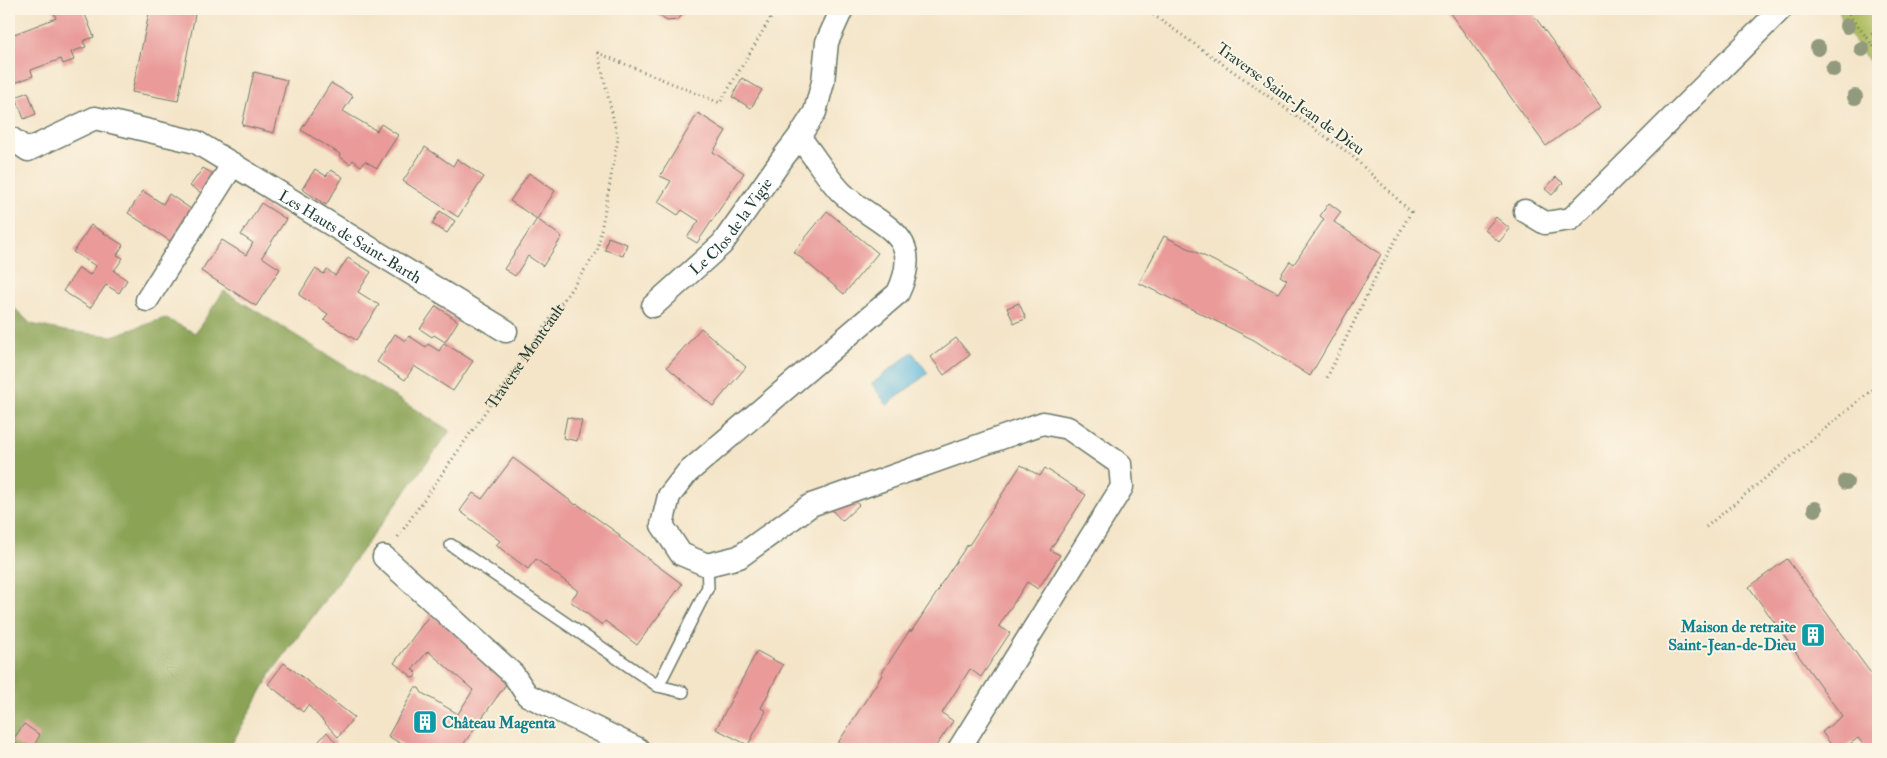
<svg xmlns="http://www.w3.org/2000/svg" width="1887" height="758" viewBox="0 0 1887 758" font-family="'IM FELL Double Pica',serif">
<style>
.green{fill:#adbb5d;stroke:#667c48}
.forest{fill:#8aa354;stroke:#547044}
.water{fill:#61b9de;stroke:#407b89}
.building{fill:#e99a99}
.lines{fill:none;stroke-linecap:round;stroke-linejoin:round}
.service-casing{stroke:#6a7868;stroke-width:14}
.minor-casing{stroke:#6a7868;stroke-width:25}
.path{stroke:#6a7868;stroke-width:3;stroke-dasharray:1 4;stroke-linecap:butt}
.service{stroke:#fff;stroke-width:11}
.minor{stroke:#fff;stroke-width:22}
.tree{fill:#929a7d}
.labels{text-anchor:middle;stroke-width:4;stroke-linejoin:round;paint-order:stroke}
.street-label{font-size:16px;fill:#1f3d34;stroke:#fcf5e5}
.culture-label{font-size:16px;font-weight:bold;fill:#0d838f;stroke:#fcf5e5;text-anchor:end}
</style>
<rect width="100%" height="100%" fill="#fcf5e5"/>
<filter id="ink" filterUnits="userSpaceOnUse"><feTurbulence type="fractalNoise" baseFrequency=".02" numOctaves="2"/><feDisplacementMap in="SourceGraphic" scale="10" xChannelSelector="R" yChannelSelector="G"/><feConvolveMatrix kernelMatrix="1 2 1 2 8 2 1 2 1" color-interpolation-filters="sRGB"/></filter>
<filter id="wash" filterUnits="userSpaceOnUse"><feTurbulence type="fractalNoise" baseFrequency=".0096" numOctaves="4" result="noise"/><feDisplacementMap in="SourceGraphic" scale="20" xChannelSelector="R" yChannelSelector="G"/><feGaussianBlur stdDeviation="1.12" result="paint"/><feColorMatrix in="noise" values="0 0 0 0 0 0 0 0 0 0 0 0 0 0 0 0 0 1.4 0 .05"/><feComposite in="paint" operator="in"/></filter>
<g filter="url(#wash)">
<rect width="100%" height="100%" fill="#f4e5c9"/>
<polygon class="green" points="1839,9 1878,9 1878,73 1844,27"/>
<polygon class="forest" points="224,291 450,431 272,672 229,749 9,749 9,303 31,324 65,331 112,336 165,318 195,333"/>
<polygon class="water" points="912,352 928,373 887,405 872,384"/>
<g id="blocks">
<g class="building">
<polygon points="55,9 83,9 94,37 83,41 86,47 71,52 74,60 63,64 61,59 31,70 33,76 12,84 9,79 9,36 56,18 53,10"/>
<polygon points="150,9 196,9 178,101 132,92"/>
<polygon points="649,9 686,9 678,20 667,21"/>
<polygon points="1447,9 1529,9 1601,107 1546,146"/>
<polygon points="254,72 287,80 274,133 242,125"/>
<polygon points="742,78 762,90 751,108 732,97"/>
<polygon points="331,83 353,96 343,111 377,131 381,124 398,135 377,168 365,161 361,166 353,160 350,164 339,156 340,154 301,130"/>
<polygon points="28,92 36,114 24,119 16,97"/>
<polygon points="698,113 726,131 713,152 744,173 697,243 687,237 699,221 682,210 678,215 658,202 671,181 660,176"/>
<polygon points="425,147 453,166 457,159 484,177 458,217 403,181"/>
<polygon points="203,168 217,176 205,195 190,186"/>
<polygon points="315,169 326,176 331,170 343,177 326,205 302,189"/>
<polygon points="529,173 555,191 537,219 510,201"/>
<polygon points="1556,177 1563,183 1552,195 1545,189"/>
<polygon points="143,191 163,204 169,194 194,211 173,243 128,213"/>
<polygon points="261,203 286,219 262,257 280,269 256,306 201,271 222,240 246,255 253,243 241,235"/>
<polygon points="1329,203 1341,212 1334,222 1381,254 1310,376 1254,340 1139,283 1164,236 1278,293 1287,280 1280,276 1290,261 1294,264 1324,219 1320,216"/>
<polygon points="440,211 455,221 447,233 432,224"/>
<polygon points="827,211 878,253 844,294 794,252"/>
<polygon points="1496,217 1510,229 1499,242 1485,230"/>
<polygon points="537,219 562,237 543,266 528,256 515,276 504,269"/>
<polygon points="91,225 123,245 117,255 123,258 114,271 127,280 119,293 106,285 90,308 63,291 79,268 90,275 96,266 73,252"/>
<polygon points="608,237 627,244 623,256 605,250"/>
<polygon points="348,258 371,272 358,292 379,305 356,340 324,320 328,314 299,295 315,269 324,274 327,269 335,276"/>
<polygon points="1019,303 1026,319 1014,323 1007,308"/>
<polygon points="436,306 458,321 445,342 434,335 432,337 420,329"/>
<polygon points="701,328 746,367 713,406 667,367"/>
<polygon points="395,334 405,341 409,336 426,347 428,344 439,351 444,343 473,361 453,391 414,366 405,380 377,362"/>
<polygon points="956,338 970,355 944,375 931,357"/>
<polygon points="567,417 582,421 577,441 563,438"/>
<polygon points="513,458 576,505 577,504 620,535 619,537 682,584 637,645 605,621 602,625 570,601 578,591 536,559 528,569 496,545 500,541 460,511 473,493 482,499"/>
<polygon points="1021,465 1040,476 1045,468 1086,495 1050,550 1060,555 1038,589 1027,582 999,626 1010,633 981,677 970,669 942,713 953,721 934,749 834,749 882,675 881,674 910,630 911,632 940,588 939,587 968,544 969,545"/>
<polygon points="848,495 859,505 842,521 832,510"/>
<polygon points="1787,559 1878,683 1878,749 1867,749 1858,738 1843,749 1834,749 1822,732 1842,716 1749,587"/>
<polygon points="431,613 509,680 460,749 410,749 388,736 415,688 419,688 422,693 458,714 473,690 428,651 412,670 415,671 416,675 414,678 411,677 409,674 394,663"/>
<polygon points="757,651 783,665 761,708 766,711 748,745 716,729"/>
<polygon points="284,663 354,717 338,737 308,705 303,712 268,684"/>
<polygon points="24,724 40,735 32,749 25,749 12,741"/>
<polygon points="327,732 336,743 332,749 312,749"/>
</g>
</g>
</g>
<g filter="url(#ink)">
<use href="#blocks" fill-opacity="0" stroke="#6a7868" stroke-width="1"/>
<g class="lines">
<defs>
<g id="service">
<polyline points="451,545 658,686 683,692"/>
<polyline points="658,686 708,587 707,565"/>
</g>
<g id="minor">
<path d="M842,9L827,42L823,82L815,112L799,137C813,154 827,178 842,193C877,227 927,231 898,293L687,473L669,496L662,525L681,554L707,565L739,557L811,505L1043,423L1068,428L1120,464L1122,487L959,749"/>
<path id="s2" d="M9,137L28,150L95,118L196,142L506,331"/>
<polyline points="1525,211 1545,223 1571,219 1781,9"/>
<polyline points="147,300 233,164"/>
<path id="s3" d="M653,306L722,244L785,155L799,137"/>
<polyline points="384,557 513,674 527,695 638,749"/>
</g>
</defs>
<use href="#service" class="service-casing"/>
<use href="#minor" class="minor-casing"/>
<g class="path">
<polyline points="1145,9 1350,154 1411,212 1379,270 1327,378"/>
<polyline points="1848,9 1850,16 1878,52"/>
<polyline points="1867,37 1878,29"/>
<polyline points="1706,527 1878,385"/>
<path id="s1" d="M398,537L597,252L618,139L598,53L720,103L776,9"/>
</g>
<use href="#service" class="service"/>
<use href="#minor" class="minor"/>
</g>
<g class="tree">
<circle cx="1847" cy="26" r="8"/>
<circle cx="1818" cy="48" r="8"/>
<circle cx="1862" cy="49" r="8"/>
<circle cx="1833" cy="69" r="8"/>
<circle cx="1855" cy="97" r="8"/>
<circle cx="1846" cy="482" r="8"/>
<circle cx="1815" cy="509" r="8"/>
</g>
</g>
<defs>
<symbol id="building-square" viewBox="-11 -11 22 22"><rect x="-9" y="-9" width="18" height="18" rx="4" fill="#0f9aa8" stroke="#fcf5e5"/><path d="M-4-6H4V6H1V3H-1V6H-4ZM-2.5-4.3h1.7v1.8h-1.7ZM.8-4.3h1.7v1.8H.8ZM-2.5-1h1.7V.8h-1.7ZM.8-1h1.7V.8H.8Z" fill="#fff"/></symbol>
</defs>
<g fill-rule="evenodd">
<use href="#building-square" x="1799" y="621" width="28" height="28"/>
<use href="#building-square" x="411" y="708" width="28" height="28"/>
</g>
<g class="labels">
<g class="street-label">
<text transform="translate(1291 98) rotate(36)" y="6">Traverse Saint-Jean de Dieu</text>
<text dy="6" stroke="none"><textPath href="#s3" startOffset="112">Le Clos de la Vigie</textPath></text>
<text dy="6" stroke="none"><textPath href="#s2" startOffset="382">Les Hauts de Saint-Barth</textPath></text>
<text dy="6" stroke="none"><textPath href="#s1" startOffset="221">Traverse Montcault</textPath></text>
</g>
<g class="culture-label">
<text x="1796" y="632">Maison de retraite<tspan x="1796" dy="18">Saint-Jean-de-Dieu</tspan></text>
<text x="442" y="728" text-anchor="start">Château Magenta</text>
</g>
</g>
<rect width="1887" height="758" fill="none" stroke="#fcf5e5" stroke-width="30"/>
</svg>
